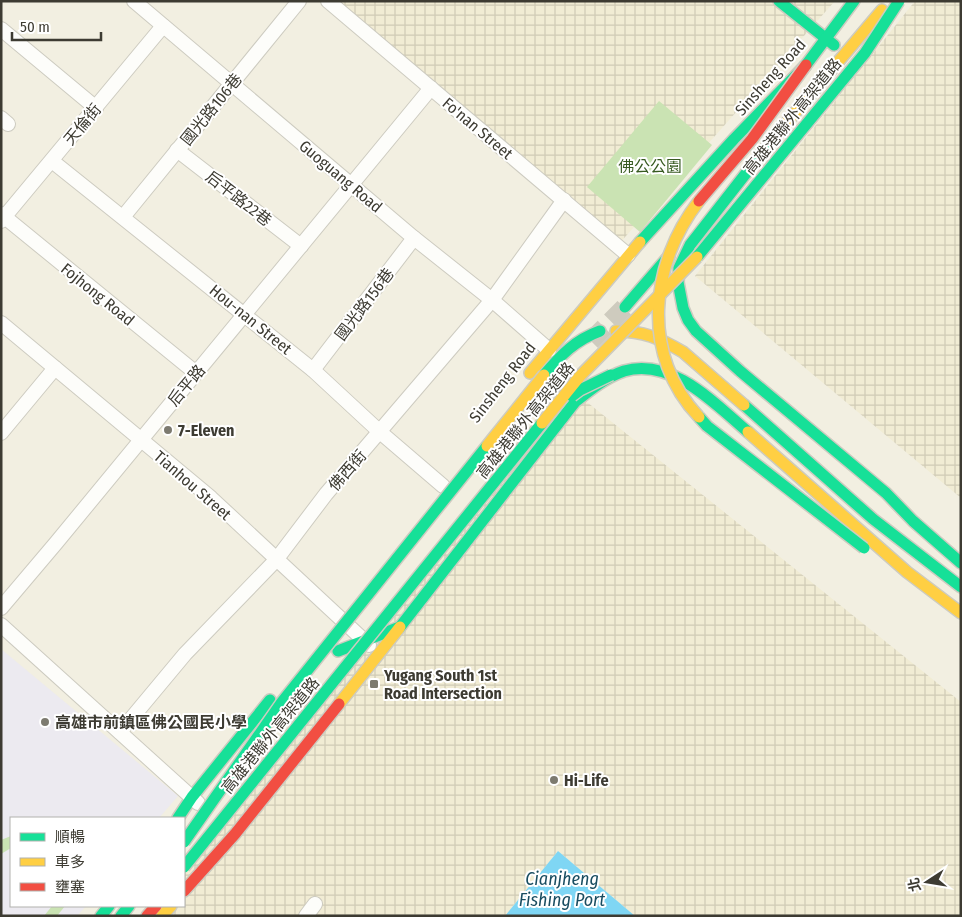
<svg xmlns="http://www.w3.org/2000/svg" width="962" height="917" viewBox="0 0 962 917" font-family="'Fira Sans Condensed','Noto Sans TC',sans-serif">
<style>
.industrial{fill:url(#industrial-grid)}
.education{fill:#eceaf0}
.green{fill:#cae3b3}
.water{fill:#7fd6f4}
.lines{fill:none;stroke-linecap:round;stroke-linejoin:round}
.secondary-tunnel{stroke:#cecbbe;stroke-width:19;stroke-dasharray:19 9;stroke-linecap:butt}
.street-casing{stroke:#cdcbc0;stroke-width:16}
.fast-casing{stroke:#cdcbc0;stroke-width:14}
.slow-casing{stroke:#cdcbc0;stroke-width:14}
.jam-casing{stroke:#cdcbc0;stroke-width:14}
.street{stroke:#fdfdfa;stroke-width:14}
.fast{stroke:#16e098;stroke-width:11}
.slow{stroke:#ffcf43;stroke-width:11}
.jam{stroke:#f24e42;stroke-width:11}
.fast-bridge-casing{stroke:#cdcbc0;stroke-width:14;stroke-linecap:butt}
.slow-bridge-casing{stroke:#cdcbc0;stroke-width:14;stroke-linecap:butt}
.jam-bridge-casing{stroke:#cdcbc0;stroke-width:14;stroke-linecap:butt}
.fast-bridge{stroke:#16e098;stroke-width:11}
.slow-bridge{stroke:#ffcf43;stroke-width:11}
.jam-bridge{stroke:#f24e42;stroke-width:11}
.poi-dot{fill:#7c7a6f;stroke:#fff;stroke-width:2}
.labels{text-anchor:middle;stroke-width:4;stroke-linejoin:round;paint-order:stroke}
.street-label{font-size:16px;fill:#3d3b32;stroke:#fff}
.park-label{font-size:16px;fill:#375a20;stroke:#fff}
.poi-label{font-size:16px;font-weight:bold;fill:#3d3b32;stroke:#fff;text-anchor:start}
.water-label{font-size:18px;font-style:italic;fill:#194d61;stroke:#fff}
</style>
<defs>
<pattern id="industrial-grid" width="8" height="8" patternUnits="userSpaceOnUse" patternTransform="scale(1.25)"><rect width="8" height="8" fill="#f1ecd4"/><path d="M0 4h8M4 0v8" fill="none" stroke="#d0cbb6"/></pattern>
</defs>
<rect width="100%" height="100%" fill="#f2efe1"/>
<g class="industrial">
<polygon points="331,1 835,1 618,245"/>
<polygon points="915,1 961,1 961,498 695,276"/>
<polygon points="567,386 961,702 961,916 635,916 558,851 505,916 140,916 148,906 184,906 184,861"/>
</g>
<polygon class="education" points="1,649 178,796 159,818 11,818 11,906 86,906 77,916 1,916"/>
<g class="green">
<polygon points="659,101 712,145 640,232 587,187"/>
<polygon points="11,836 11,848 1,854 1,840"/>
<polygon points="52,906 65,906 57,916 44,916"/>
</g>
<polygon class="water" points="558,851 635,916 505,916"/>
<g class="lines">
<polyline class="secondary-tunnel" points="591,341 625,307"/>
<defs>
<g id="street">
<polyline points="134,1 414,238 492,300 549,350"/>
<polyline points="328,1 628,255"/>
<polyline points="1,29 96,108"/>
<polyline points="1,118 8,124"/>
<polyline points="177,150 301,246"/>
<polyline points="52,161 313,370 380,432 443,486"/>
<polyline points="1,214 196,373"/>
<polyline points="123,217 299,1"/>
<polyline points="1,221 163,26"/>
<polyline points="1,323 211,498 369,645"/>
<polyline points="313,370 414,238"/>
<polyline points="1,433 55,368"/>
<polyline points="1,608 56,543 431,88"/>
<polyline points="1,625 198,803"/>
<polyline points="120,732 185,654 276,560 326,494 492,300 564,200"/>
<polyline points="306,916 315,904"/>
</g>
<g id="fast">
<polyline points="779,1 834,45"/>
<polyline points="779,131 690,245 679,268 678,282 683,308 688,320 696,331 740,371 886,493 913,521 961,563"/>
<polyline points="640,242 734,139 806,65 854,1"/>
<polyline points="625,307 669,256"/>
<path d="M544,375C561,355 575,340 600,331"/>
<polyline points="744,405 873,519 961,587"/>
<path d="M338,651L400,627L575,402C590,390 606,377 624,371C672,357 715,404 748,432"/>
<polyline points="178,818 192,797 270,700"/>
<polyline points="101,916 109,906"/>
<polyline points="121,916 129,906"/>
</g>
<g id="slow">
<polyline points="772,140 882,10"/>
<path d="M616,331C644,331 659,338 683,352L744,405"/>
<polyline points="530,373 640,242"/>
<polyline points="748,432 907,572 961,613"/>
<polyline points="339,704 400,627"/>
<polyline points="162,916 171,906"/>
</g>
<g id="jam">
<polyline points="184,891 235,834 339,704"/>
<polyline points="147,916 156,906"/>
</g>
</defs>
<use href="#street" class="street-casing"/>
<use href="#fast" class="fast-casing"/>
<use href="#slow" class="slow-casing"/>
<use href="#jam" class="jam-casing"/>
<use href="#street" class="street"/>
<use href="#fast" class="fast"/>
<use href="#slow" class="slow"/>
<use href="#jam" class="jam"/>
<defs>
<g id="fast-bridge">
<polyline points="697,257 865,53 899,1"/>
<polyline points="572,396 580,390 611,375"/>
<polyline points="699,417 707,426 864,548"/>
<polyline points="184,842 282,702 487,446"/>
<polyline points="184,867 542,423"/>
</g>
<g id="slow-bridge">
<path d="M699,417C641,356 649,265 699,201"/>
<polyline points="542,423 580,376 697,257"/>
<polyline points="487,446 544,375"/>
</g>
<polyline id="jam-bridge" points="699,201 752,139 806,65"/>
</defs>
<use href="#fast-bridge" class="fast-bridge-casing"/>
<use href="#slow-bridge" class="slow-bridge-casing"/>
<use href="#jam-bridge" class="jam-bridge-casing"/>
<use href="#fast-bridge" class="fast-bridge"/>
<use href="#slow-bridge" class="slow-bridge"/>
<use href="#jam-bridge" class="jam-bridge"/>
</g>
<g class="poi-dot">
<circle cx="168" cy="430" r="5"/>
<rect x="369" y="679" width="10" height="10" rx="2.5"/>
<circle cx="45" cy="722" r="5"/>
<circle cx="554" cy="780" r="5"/>
</g>
<g class="labels">
<g class="street-label">
<text transform="translate(770 77) rotate(-48)" y="6">Sinsheng Road</text>
<text transform="translate(211 109) rotate(-51)" y="6">國光路106巷</text>
<text transform="translate(792 116) rotate(-51)" y="6">高雄港聯外高架道路</text>
<text transform="translate(82 124) rotate(-50)" y="6">天倫街</text>
<text transform="translate(478 128) rotate(40)" y="6">Fo'nan Street</text>
<text transform="translate(341 176) rotate(40)" y="6">Guoguang Road</text>
<text transform="translate(239 198) rotate(38)" y="6">后平路22巷</text>
<text transform="translate(98 294) rotate(39)" y="6">Fojhong Road</text>
<text transform="translate(364 304) rotate(-53)" y="6">國光路156巷</text>
<text transform="translate(251 319) rotate(39)" y="6">Hou-nan Street</text>
<text transform="translate(502 382) rotate(-52)" y="6">Sinsheng Road</text>
<text transform="translate(186 385) rotate(-50)" y="6">后平路</text>
<text transform="translate(525 420) rotate(-51)" y="6">高雄港聯外高架道路</text>
<text transform="translate(347 470) rotate(-49)" y="6">佛西街</text>
<text transform="translate(193 485) rotate(41)" y="6">Tianhou Street</text>
<text transform="translate(270 735) rotate(-51)" y="6">高雄港聯外高架道路</text>
</g>
<g class="park-label">
<text x="650" y="172">佛公公園</text>
</g>
<g class="poi-label">
<text x="178" y="436">7-Eleven</text>
<text x="384" y="681">Yugang South 1st<tspan x="384" dy="18">Road Intersection</tspan></text>
<text x="55" y="728">高雄市前鎮區佛公國民小學</text>
<text x="564" y="786">Hi-Life</text>
</g>
<g class="water-label">
<text x="562" y="885">Cianjheng<tspan x="562" dy="21">Fishing Port</tspan></text>
</g>
</g>
<rect width="962" height="917" fill="none" stroke="#3d3b32" stroke-width="5"/>
<rect x="10" y="817" width="175" height="90" fill="#ffffff" stroke="#b1b1ad"/>
<rect x="20" y="833" width="25" height="8" fill="#16e098" stroke="#b1b1ad"/>
<text x="55" y="842" font-size="15" fill="#3d3b32">順暢</text>
<rect x="20" y="858" width="25" height="8" fill="#ffcf43" stroke="#b1b1ad"/>
<text x="55" y="867" font-size="15" fill="#3d3b32">車多</text>
<rect x="20" y="883" width="25" height="8" fill="#f24e42" stroke="#b1b1ad"/>
<text x="55" y="892" font-size="15" fill="#3d3b32">壅塞</text>
<g transform="translate(927 882) rotate(258)" stroke="#ffffff" stroke-width="4" paint-order="stroke">
<path d="M0-4L9 19L0 12L-9 19Z" fill="#3d3b32"/>
<text y="-8" font-size="14" font-weight="bold" text-anchor="middle" fill="#3d3b32">北</text>
</g>
<path d="M12 32v8h89v-8" fill="none" stroke="#3d3b32" stroke-width="2.5"/>
<text x="20" y="32" font-size="15" fill="#3d3b32" stroke="#ffffff" stroke-width="4" paint-order="stroke">50 m</text>
</svg>
